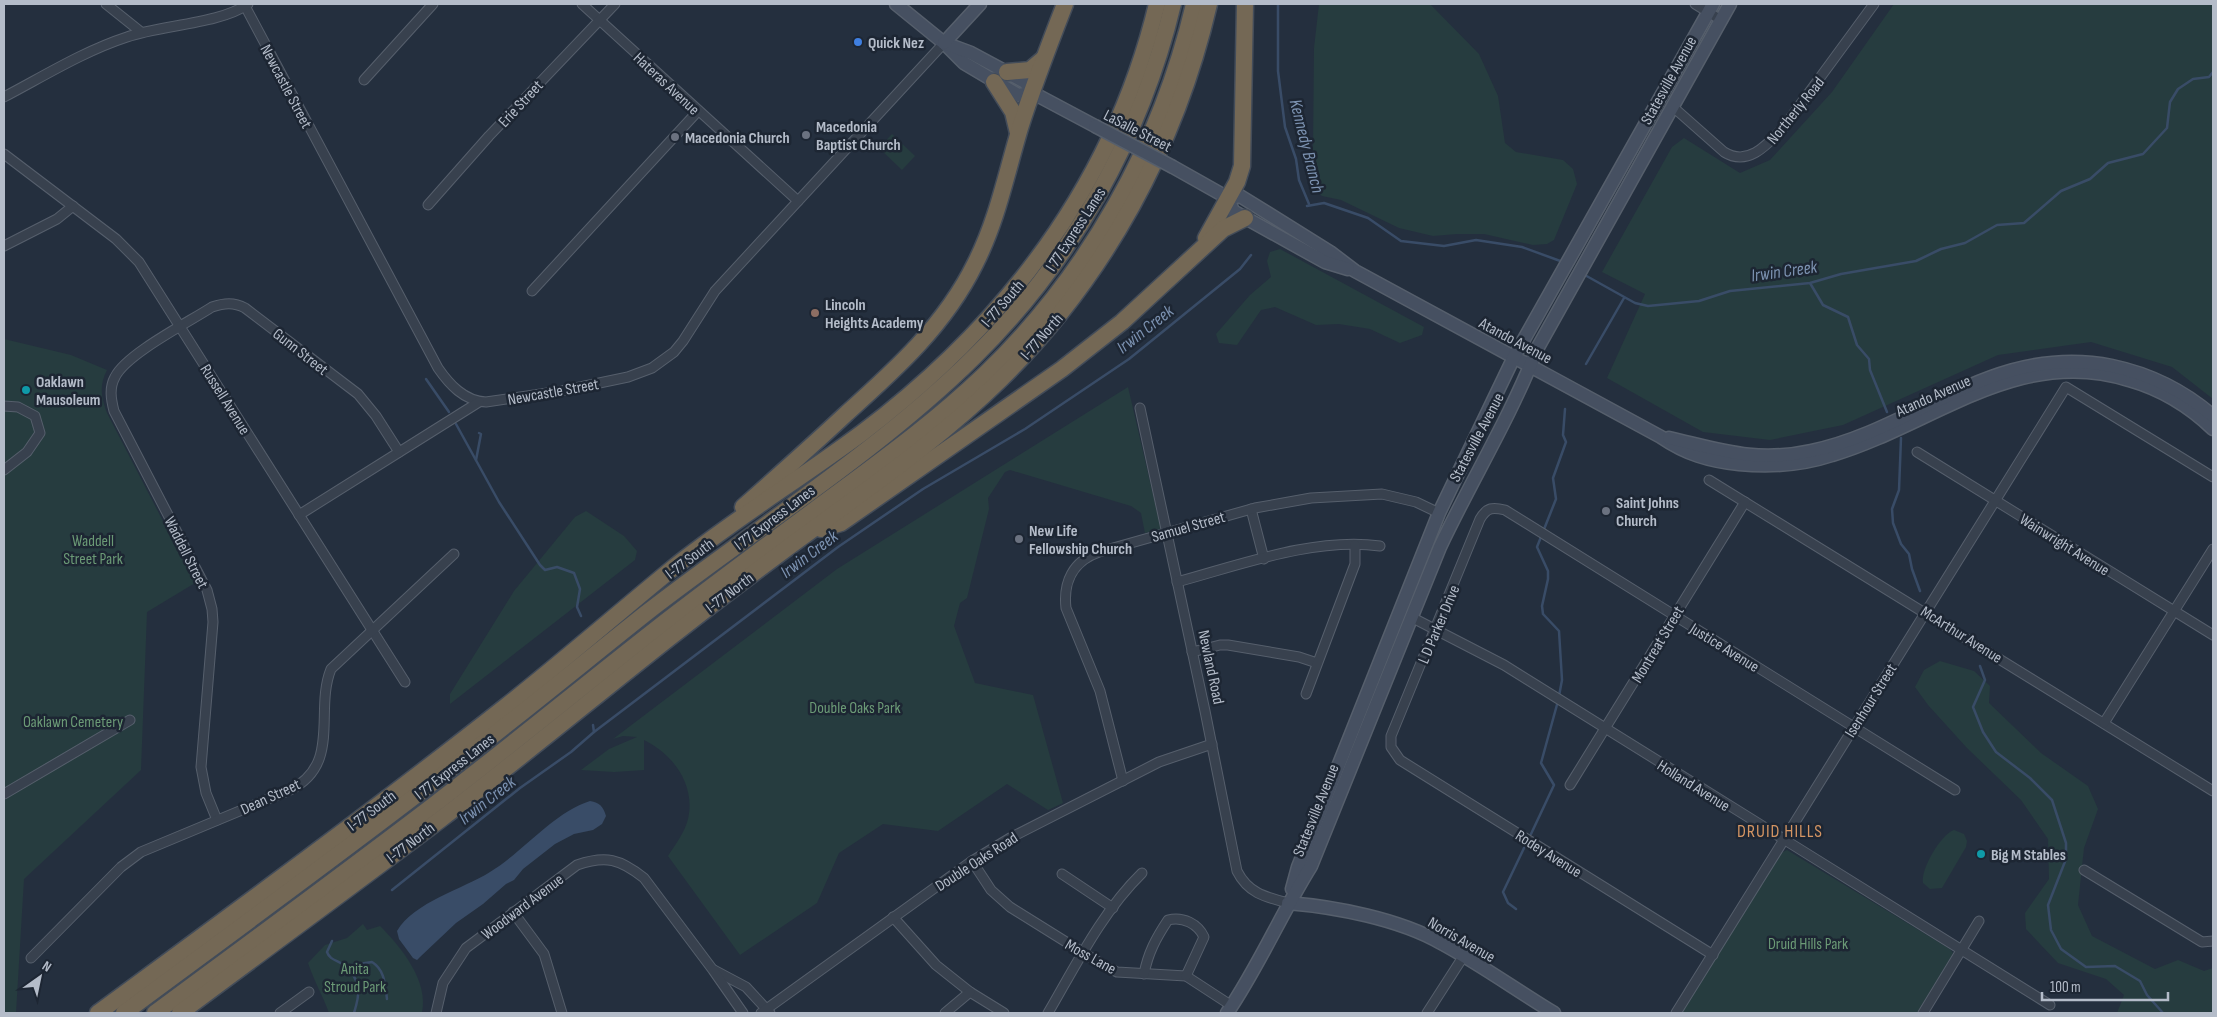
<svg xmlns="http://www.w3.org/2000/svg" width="2217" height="1017" viewBox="0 0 2217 1017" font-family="'Sofia Sans Condensed',sans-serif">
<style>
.green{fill:#263c3f}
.water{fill:#394c67}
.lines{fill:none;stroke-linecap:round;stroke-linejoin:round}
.stream{stroke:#394c67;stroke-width:2.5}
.street-casing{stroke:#565f6c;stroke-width:11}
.secondary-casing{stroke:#565f6c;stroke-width:15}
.highway-casing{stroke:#434c59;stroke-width:19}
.street{stroke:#38414e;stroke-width:9}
.secondary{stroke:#465061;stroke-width:12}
.highway{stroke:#746855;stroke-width:16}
.secondary-bridge-casing{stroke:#565f6c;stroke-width:15;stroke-linecap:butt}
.secondary-bridge{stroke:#465061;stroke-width:12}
.shop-dot{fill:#3f7fe0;stroke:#1d2633;stroke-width:2}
.worship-dot{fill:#6b7280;stroke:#1d2633;stroke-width:2}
.education-dot{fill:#8d6e63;stroke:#1d2633;stroke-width:2}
.culture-dot{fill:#0f9aa8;stroke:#1d2633;stroke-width:2}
.labels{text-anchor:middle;stroke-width:5;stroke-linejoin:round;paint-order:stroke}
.poi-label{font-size:16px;font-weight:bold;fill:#b4bcc9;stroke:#1d2633;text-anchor:start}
.street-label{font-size:16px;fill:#b4bcc9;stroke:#1d2633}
.park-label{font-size:16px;fill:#6b9a76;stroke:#1d2633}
.water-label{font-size:18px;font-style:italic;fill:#7c92b1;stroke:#1d2633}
.neighbourhood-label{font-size:18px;letter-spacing:1px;fill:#d59563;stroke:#1d2633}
</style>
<rect width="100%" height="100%" fill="#242f3e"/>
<g class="green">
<polygon points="1319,4 1430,4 1479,54 1498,96 1505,143 1516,152 1563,160 1573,169 1577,184 1554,240 1547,244 1533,245 1484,234 1457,234 1433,236 1399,228 1341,200 1322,196 1309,184 1313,150 1314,48"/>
<polygon points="1894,4 2213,4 2213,399 2172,367 2091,342 1998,355 1843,425 1770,440 1703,432 1607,378 1645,294 1602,272 1672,147 1684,138 1740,173 1770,160 1832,92"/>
<polygon points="892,134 915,156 902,170 879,148"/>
<polygon points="1280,249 1424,327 1422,335 1400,343 1370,329 1339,324 1316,325 1275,307 1261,310 1237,345 1219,343 1216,334 1250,295 1271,277 1267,261 1270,252"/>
<path d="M4,339L71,355L107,370C99,386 101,396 107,413L195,583L147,612L141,770L24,879L16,1013H4Z"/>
<path d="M1128,387L1161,529L1145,533L1141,513L1131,506L1010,470L1005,472L988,498L989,509L967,598L960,603L954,626L975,683L1033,695L1063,803L1048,810L1007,784L938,831L883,824L839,853L817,903L740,955L668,856C675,845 685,832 688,819C696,785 673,754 644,740V770L614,772L581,770L609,749L637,737L623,736L613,739L837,569Z"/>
<polygon points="586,511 624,536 637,551 635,560 450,704 450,694 514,591 575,517"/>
<polygon points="1940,661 1974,671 1990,686 1989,703 2041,753 2088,786 2098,809 2084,848 2078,905 2092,936 2155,969 2178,960 2204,971 2213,968 2213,1013 2117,1013 2124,995 2106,979 2058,963 2026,929 2025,913 2049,879 2048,839 2021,800 1967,748 1928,705 1915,687 1924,670"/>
<path d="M1954,830L1964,834L1967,841L1966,847L1942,888L1930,889L1923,883C1920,870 1941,834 1954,830Z"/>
<polygon points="1787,850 1950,949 1953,953 1951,957 1917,1013 1682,1013 1779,854"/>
<path d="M363,924L367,930L380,926C401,947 429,981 422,1013H329C323,996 314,981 308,963L325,945L347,938Z"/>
</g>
<path class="water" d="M590,801C600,803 603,806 606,816L602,824L593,830L574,834L555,844L523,869L514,880L506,884L483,904L456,923L420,957L417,960L413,958L399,939L397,931C414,902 463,889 490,872C522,853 554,812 590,801Z"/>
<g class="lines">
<g class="stream">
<polyline points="1278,4 1278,71 1285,127 1296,159 1299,180 1309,204"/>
<polyline points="1307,206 1324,203 1368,218 1401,241 1444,246 1476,240 1522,247 1563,262"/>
<polyline points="1583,274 1635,303 1648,306 1699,301 1730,291 1810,283 1841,274 1916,261 1941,249 1965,243 1997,225 2024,223 2061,191 2090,179 2108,163 2143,154 2167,128 2170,102 2178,89 2193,79 2209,77 2213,72"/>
<polyline points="1810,283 1823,305 1848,317 1857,345 1869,359 1870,370 1887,412"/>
<polyline points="1586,364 1624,298"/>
<polyline points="426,379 449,412"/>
<polyline points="456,424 499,502 540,565 545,570 557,567 574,573 580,589 577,607 581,616"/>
<polyline points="1901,438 1899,490 1892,509 1893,523 1901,544 1909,554 1912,569 1920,591"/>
<polyline points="476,460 481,434 479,433"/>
<polyline points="1980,666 1985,680 1973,707 1983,732 1996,752 2030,778 2052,800 2066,843 2066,859 2048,905 2051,930 2061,949 2086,967 2115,966 2140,981 2147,995 2163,1013"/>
<polyline points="1559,696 1562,680 1559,631 1543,614 1542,606 1548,579 1548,571 1537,547 1556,499 1553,478 1566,442 1563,435 1565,409"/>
<polyline points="593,725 594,732"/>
<polyline points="1531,834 1554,785 1541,763 1558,701"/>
<polyline points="392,890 520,788 571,752 594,732 838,547 923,489 1025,429 1129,359 1240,269 1251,255"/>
<polyline points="1516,909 1508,903 1503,892 1525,846"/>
<path d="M332,941L327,952C330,961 339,960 345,966C362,981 360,994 354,1013"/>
<path d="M345,966L372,962C385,970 385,985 387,999"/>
</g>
<defs>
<g id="street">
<polyline points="106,4 141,32"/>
<polyline points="582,4 798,201"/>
<polyline points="1695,4 1721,20"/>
<path d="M245,6L438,368C449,384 464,401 486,402L561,391L628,377L652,368L674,352L683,341L715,291L944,43"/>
<polyline points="364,80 433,4"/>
<path d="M4,97C44,76 84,51 127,37C161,25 220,24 248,4"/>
<path d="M1672,106L1724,152C1748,167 1767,145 1783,128L1874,4"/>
<polyline points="4,154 116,239 139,262 405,682"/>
<polyline points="428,205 489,136 615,4"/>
<polyline points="4,246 57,219 73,206"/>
<polyline points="532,291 698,111"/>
<polyline points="4,406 18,407 35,416 40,433 27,452 4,470"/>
<path d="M1140,408L1205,711L1237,871C1248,893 1265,897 1288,903"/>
<polyline points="1917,452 2213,635"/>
<polyline points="1709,480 2213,791"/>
<polyline points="1251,509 1264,559"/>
<polyline points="299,515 479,402"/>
<path d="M1177,582C1240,565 1314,537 1380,546"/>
<polyline points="1411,617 1504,665 2050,1005"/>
<polyline points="1192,652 1220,645 1228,645 1299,657 1317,663"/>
<polyline points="1306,694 1355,564 1355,545"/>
<polyline points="2104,723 2213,549"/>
<path d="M1123,781L1100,691L1066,608C1063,582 1073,561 1099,552L1255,508L1311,498L1382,494L1416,502L1439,513"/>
<polyline points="1570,785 1745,502"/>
<polyline points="4,794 130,720"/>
<path d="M217,820L206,793L201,767L213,622L212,609L207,590L114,411C111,399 109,388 115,377C126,354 189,322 212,307C224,303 234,302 245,308L358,394L376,416L399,452"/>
<polyline points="972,861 991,890 1010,907 1103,965 1117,972 1186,976 1232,1006"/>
<polyline points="2084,870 2202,942 2213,941"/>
<polyline points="1062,874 1113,908"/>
<polyline points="513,912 544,954 562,1013"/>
<polyline points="893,917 936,965 970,992 1004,1013"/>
<path d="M1713,955L1400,760L1391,747V736L1480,519C1487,507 1493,507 1505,510L1955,790"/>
<path d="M31,958L121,867L141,852L290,790C342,764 314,711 331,669L454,554"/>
<polyline points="714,970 746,987 770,1013"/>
<path d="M1144,974C1148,953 1156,938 1168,920C1183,916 1198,924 1204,937L1186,976"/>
<polyline points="280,1013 309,992"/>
<path d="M436,1013L443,983L466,948L577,865C606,855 620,859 644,878L713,970L743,1013"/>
<polyline points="761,1013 972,861 1010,838 1159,762 1212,744"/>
<polyline points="945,1013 970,992"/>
<path d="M1048,1013C1076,965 1102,912 1142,873"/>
<polyline points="1427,1013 1463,957"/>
<polyline points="1676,1013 2066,387 2213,477"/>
<polyline points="1923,1013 1979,921"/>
</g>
<g id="secondary">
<polyline points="896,4 944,43 964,63 1018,95 1033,93"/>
<polyline points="944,43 971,53 1025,82 1033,93 1095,126"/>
<polyline points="944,43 980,4"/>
<polyline points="1173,167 1228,198"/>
<path d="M1228,198L1240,196L1330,252L1355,271L1661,437C1686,454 1709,461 1739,464C1770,467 1802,465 1832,455C1933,425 2018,345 2129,380C2161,389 2189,406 2213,429"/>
<polyline points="1228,198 1233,211 1325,262 1348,269"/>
<path d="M1669,438C1721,450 1756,463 1811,451C1917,429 1994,342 2112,366C2150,374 2184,391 2213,416"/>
<polyline points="1292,889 1298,867 1439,513 1514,357 1713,4"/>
<path d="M1288,903C1336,907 1399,919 1441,943C1480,964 1516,990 1554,1013"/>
<path d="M1227,1013C1259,966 1281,914 1311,866L1440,547C1471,481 1510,418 1537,349L1730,4"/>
</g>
<g id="highway">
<polyline points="1007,72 1030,70 1043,59"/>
<polyline points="994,82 1013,112 1018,133"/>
<polyline points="1206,238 1237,182 1242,166 1245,4"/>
<path d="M743,507C778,476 813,445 847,413C896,369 945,325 975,264C997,221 1006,175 1020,128C1033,86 1049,45 1065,4"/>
<polyline points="821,529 841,523 1062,369 1122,322 1223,229 1245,218"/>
<path d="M98,1013C235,912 372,812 505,707C562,662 617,614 673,568C733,520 800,479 862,433C1007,323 1114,183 1157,4"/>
<path d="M124,1013C224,939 324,866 423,790C498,733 571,673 645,614C753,530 877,453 974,357C1072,261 1141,137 1173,4"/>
<path d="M155,1013C248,944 342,875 435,804C509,747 582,687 656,629C717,582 779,536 840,491C890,454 940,417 985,374C1089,274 1161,144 1194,4"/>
<path d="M180,1013C267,948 355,884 441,819C518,760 592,699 668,639C720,598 773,558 827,519C887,475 947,432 1000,380C1105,277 1176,146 1209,4"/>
</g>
</defs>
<use href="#street" class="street-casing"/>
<use href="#secondary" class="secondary-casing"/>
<use href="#highway" class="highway-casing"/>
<use href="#street" class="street"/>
<use href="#secondary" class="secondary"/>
<use href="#highway" class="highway"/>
<defs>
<polyline id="secondary-bridge" points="1095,126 1173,167"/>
</defs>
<use href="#secondary-bridge" class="secondary-bridge-casing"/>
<use href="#secondary-bridge" class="secondary-bridge"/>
</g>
<circle class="shop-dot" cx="858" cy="42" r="5"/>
<g class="worship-dot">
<circle cx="806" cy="135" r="5"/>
<circle cx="675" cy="137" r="5"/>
<circle cx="1606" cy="511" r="5"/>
<circle cx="1019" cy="539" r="5"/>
</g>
<circle class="education-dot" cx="815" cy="313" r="5"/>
<g class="culture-dot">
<circle cx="26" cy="390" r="5"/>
<circle cx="1981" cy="854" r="5"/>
</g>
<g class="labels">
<g class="poi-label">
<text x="868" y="48">Quick Nez</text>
<text x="816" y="132">Macedonia<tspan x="816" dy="18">Baptist Church</tspan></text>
<text x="685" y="143">Macedonia Church</text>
<text x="825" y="310">Lincoln<tspan x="825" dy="18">Heights Academy</tspan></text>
<text x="36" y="387">Oaklawn<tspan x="36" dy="18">Mausoleum</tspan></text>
<text x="1616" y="508">Saint Johns<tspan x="1616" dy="18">Church</tspan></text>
<text x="1029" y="536">New Life<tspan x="1029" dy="18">Fellowship Church</tspan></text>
<text x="1991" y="860">Big M Stables</text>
</g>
<g class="street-label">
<text transform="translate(1668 80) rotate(-61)" y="6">Statesville Avenue</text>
<text transform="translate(667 83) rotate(43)" y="6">Hateras Avenue</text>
<text transform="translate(287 86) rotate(62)" y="6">Newcastle Street</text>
<text transform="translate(520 103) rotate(-47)" y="6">Erie Street</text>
<text transform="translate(1795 110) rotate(-51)" y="6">Northerly Road</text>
<text transform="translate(1138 130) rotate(27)" y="6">LaSalle Street</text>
<text transform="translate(1075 229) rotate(-57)" y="6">I 77 Express Lanes</text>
<text transform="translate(1002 303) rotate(-49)" y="6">I-77 South</text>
<text transform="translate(1041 336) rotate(-49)" y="6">I-77 North</text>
<text transform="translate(1516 340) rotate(28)" y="6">Atando Avenue</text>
<text transform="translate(301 351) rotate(38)" y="6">Gunn Street</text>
<text transform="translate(553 391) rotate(-10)" y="6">Newcastle Street</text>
<text transform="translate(1933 395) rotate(-24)" y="6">Atando Avenue</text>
<text transform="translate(226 399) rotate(58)" y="6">Russell Avenue</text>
<text transform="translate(1476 437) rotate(-62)" y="6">Statesville Avenue</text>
<text transform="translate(774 517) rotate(-37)" y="6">I 77 Express Lanes</text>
<text transform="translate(1188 526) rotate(-16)" y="6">Samuel Street</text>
<text transform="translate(2065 544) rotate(32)" y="6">Wainwright Avenue</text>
<text transform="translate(187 552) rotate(63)" y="6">Waddell Street</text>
<text transform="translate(689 558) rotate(-37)" y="6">I-77 South</text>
<text transform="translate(729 592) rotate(-37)" y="6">I-77 North</text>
<text transform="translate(1438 624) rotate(-67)" y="6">L D Parker Drive</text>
<text transform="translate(1962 634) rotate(32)" y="6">McArthur Avenue</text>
<text transform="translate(1657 644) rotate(-59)" y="6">Montreat Street</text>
<text transform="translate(1725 647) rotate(32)" y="6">Justice Avenue</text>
<text transform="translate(1212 667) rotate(78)" y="6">Newland Road</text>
<text transform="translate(1870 700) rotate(-58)" y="6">Isenhour Street</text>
<text transform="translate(454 766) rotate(-38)" y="6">I 77 Express Lanes</text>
<text transform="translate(1694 785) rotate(32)" y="6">Holland Avenue</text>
<text transform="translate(270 796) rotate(-25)" y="6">Dean Street</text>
<text transform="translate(371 810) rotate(-37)" y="6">I-77 South</text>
<text transform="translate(1315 810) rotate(-68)" y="6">Statesville Avenue</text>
<text transform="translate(410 842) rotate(-37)" y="6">I-77 North</text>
<text transform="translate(1549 853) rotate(32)" y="6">Rodey Avenue</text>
<text transform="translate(976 861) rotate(-33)" y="6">Double Oaks Road</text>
<text transform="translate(522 906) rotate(-37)" y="6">Woodward Avenue</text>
<text transform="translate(1462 939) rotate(30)" y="6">Norris Avenue</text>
<text transform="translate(1091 956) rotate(29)" y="6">Moss Lane</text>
</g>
<g class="park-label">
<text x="93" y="546">Waddell<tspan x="93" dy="18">Street Park</tspan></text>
<text x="855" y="713">Double Oaks Park</text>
<text x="73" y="727">Oaklawn Cemetery</text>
<text x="1808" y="949">Druid Hills Park</text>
<text x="355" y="974">Anita<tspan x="355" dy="18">Stroud Park</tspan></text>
</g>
<g class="water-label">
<text transform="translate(1307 146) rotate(76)" y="6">Kennedy Branch</text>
<text transform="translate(1784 271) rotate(-8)" y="6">Irwin Creek</text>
<text transform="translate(1145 329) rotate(-38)" y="6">Irwin Creek</text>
<text transform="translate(809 554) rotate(-37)" y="6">Irwin Creek</text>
<text transform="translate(487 800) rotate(-38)" y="6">Irwin Creek</text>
</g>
<g class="neighbourhood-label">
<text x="1780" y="837">DRUID HILLS</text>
</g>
</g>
<rect width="2217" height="1017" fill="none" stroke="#b4bcc9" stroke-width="10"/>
<g transform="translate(40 977) rotate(33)" stroke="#1d2633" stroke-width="4" paint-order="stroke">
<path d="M0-4L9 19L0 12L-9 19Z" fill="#b4bcc9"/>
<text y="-8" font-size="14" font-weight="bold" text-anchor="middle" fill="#b4bcc9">N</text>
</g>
<path d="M2042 992v8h126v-8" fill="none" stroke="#b4bcc9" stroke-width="2.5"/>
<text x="2050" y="992" font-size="15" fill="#b4bcc9" stroke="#1d2633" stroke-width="4" paint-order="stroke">100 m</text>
</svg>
